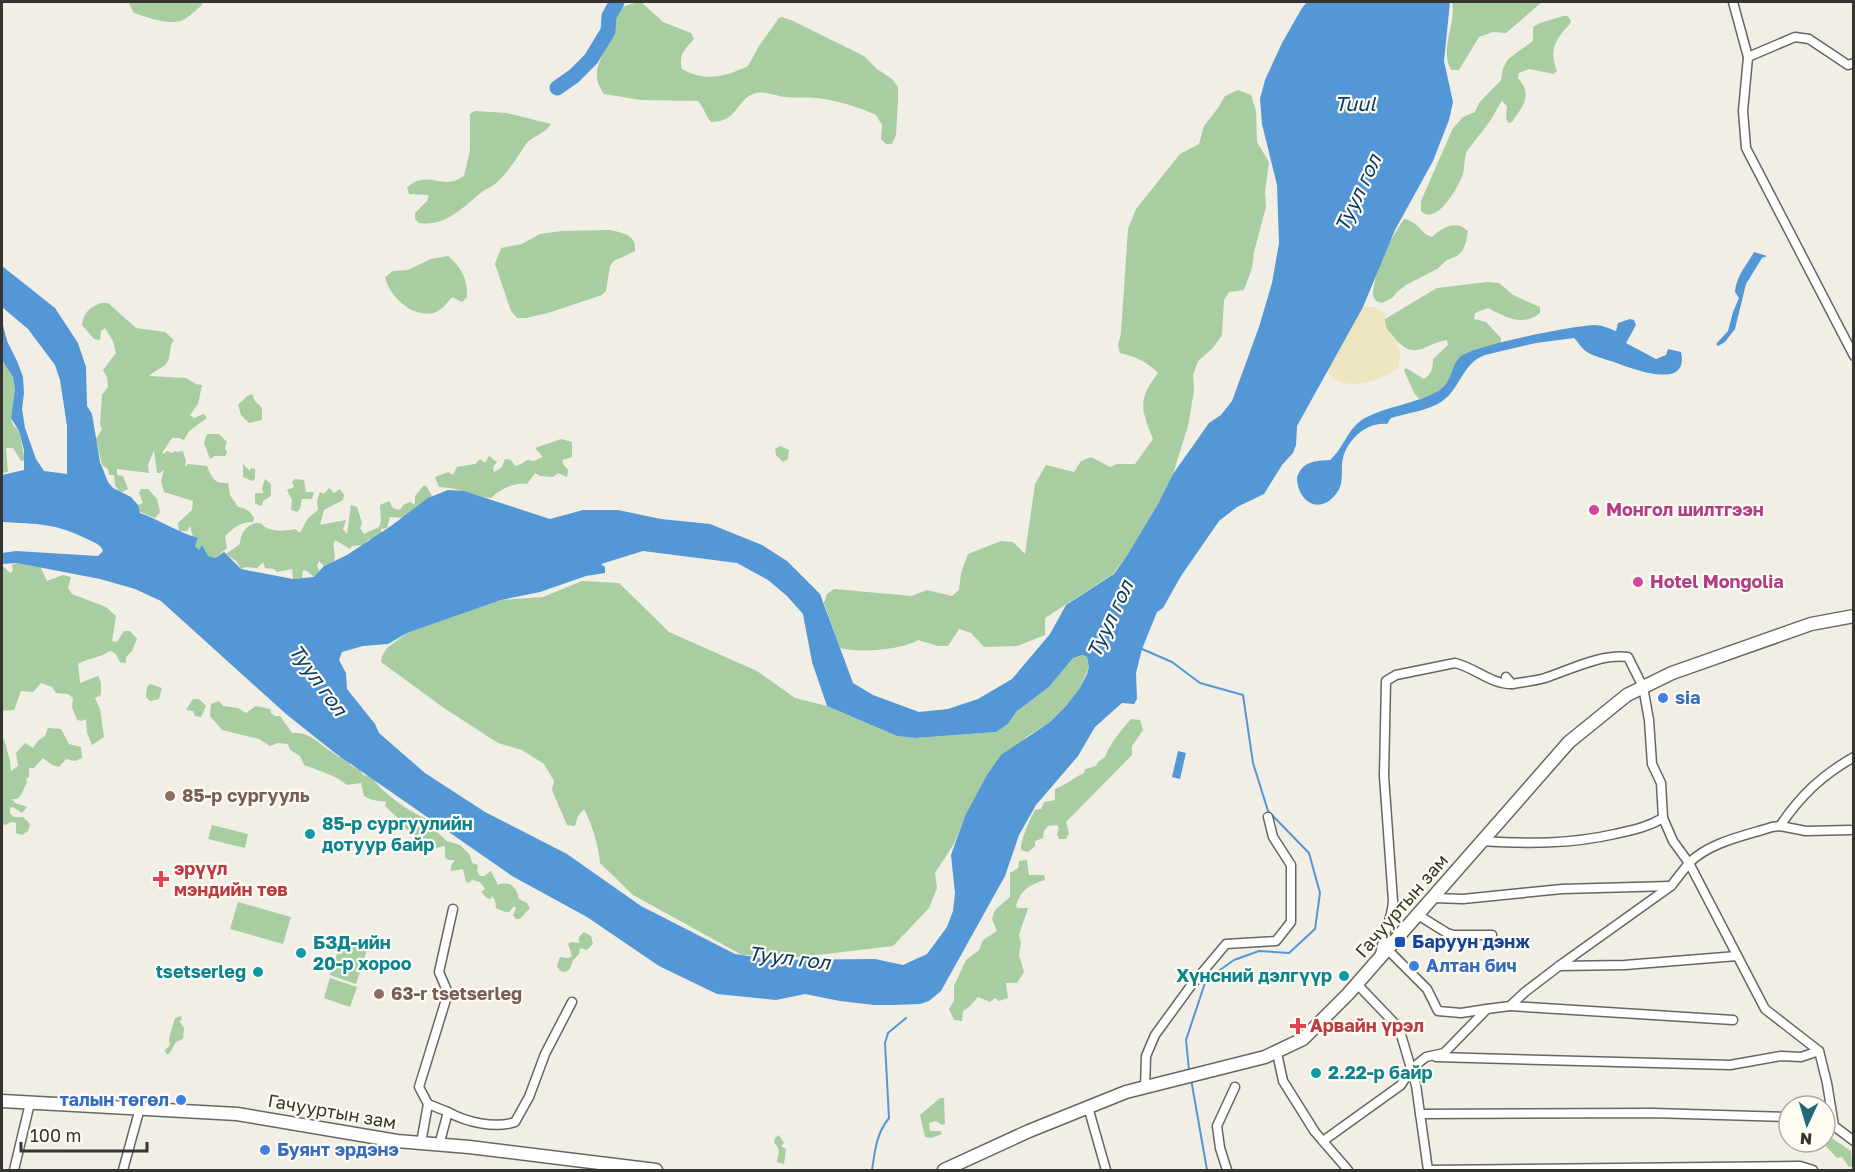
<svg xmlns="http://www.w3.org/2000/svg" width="1855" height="1172" viewBox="0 0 1855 1172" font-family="'Golos Text',sans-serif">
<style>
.green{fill:#a7cda1}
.sand{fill:#eee4bf}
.water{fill:#5397d6;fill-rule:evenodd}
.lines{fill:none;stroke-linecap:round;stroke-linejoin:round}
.stream{stroke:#5397d6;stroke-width:2}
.river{stroke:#5397d6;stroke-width:15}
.street-casing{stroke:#68675f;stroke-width:11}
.secondary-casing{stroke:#68675f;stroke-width:15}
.street{stroke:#fff;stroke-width:8}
.secondary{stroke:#fff;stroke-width:12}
.hotel-dot{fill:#d1479c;stroke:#fdfbf2;stroke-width:2}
.shop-dot{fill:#3f7fe0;stroke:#fdfbf2;stroke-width:2}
.education-dot{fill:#8d6e63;stroke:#fdfbf2;stroke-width:2}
.culture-dot{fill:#0f9aa8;stroke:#fdfbf2;stroke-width:2}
.health-dot{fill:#e0444e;stroke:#fdfbf2;stroke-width:2}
.transit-dot{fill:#1a4fb4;stroke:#fdfbf2;stroke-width:2}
.labels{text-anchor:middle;stroke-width:4.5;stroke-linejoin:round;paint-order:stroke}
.hotel-label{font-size:18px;font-weight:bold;fill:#b23c85;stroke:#fdfbf2;text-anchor:start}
.shop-label{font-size:18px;font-weight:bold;fill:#366cbe;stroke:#fdfbf2;text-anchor:start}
.education-label{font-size:18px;font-weight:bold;fill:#785e54;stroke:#fdfbf2;text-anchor:start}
.culture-label{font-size:18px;font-weight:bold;fill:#0d838f;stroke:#fdfbf2;text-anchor:start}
.health-label{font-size:18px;font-weight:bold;fill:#be3a42;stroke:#fdfbf2;text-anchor:start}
.street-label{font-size:18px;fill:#353431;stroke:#fdfbf2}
.transit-label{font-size:18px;font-weight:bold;fill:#164399;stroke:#fdfbf2;text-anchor:start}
.water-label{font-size:20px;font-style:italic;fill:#073c65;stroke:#fdfbf2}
</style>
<rect width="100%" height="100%" fill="#f0eee5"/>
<g class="green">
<path d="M128,2H203L202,5C196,10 189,17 183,20C168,26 148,17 134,13Z"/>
<path d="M641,2L663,22L691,33L694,39C685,49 678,55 682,69C705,82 725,77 748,66L759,46L779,18L782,17L793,21L864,56L877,69L892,79L898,87V100L896,135L892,144H886L881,139L882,125L876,115C858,107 837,100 817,98C807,97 795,98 784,97C776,96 764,91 756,93C736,98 739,122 711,122C705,115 705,109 698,101L641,100L604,94C588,71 603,59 610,37C613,28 611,17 619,10C625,5 633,3 641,2Z"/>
<path d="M1452,2H1542L1506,33L1493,32L1479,37L1459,70H1451C1439,48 1457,23 1452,2Z"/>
<path d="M1563,16H1568L1571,21C1569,27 1565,28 1562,33C1552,45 1551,57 1557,71L1554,74L1529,69L1519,73L1518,78C1533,95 1523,106 1512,122L1508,123L1506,118L1507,106L1502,101C1496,109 1493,118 1487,125C1481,134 1473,142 1467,151C1464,157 1465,166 1463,174C1459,186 1436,227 1421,211V201L1453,128L1463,117L1475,112L1479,103L1501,80L1503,68L1508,59L1533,41V27L1540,23Z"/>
<path d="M1238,90L1251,95L1256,111L1257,142L1269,162L1265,192L1266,207L1254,252L1252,268L1244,290L1229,292L1224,300L1222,335L1213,348L1198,361L1193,375L1194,391L1188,426L1173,474L1158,504L1128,554L1113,574L1045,618V635L1017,646L984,647L971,633L959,629L948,646H938L918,640C902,650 859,653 840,648L824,603L827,594L834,589L912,596L927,590L952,596L959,590L961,573L968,554L1001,541L1013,542L1025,554L1035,484L1046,465L1074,472L1081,461L1091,457L1110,467L1117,464H1135L1153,439C1141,408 1137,401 1158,373C1146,361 1136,357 1120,353L1118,345L1121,333L1128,229L1136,209L1180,154L1199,144L1204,126L1218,108L1225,96Z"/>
<path d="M475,111L507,113L551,124C545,134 532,136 526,144C518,156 509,171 498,181C494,186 488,188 483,191C463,207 446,227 419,223L415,219V213L427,201L429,195L409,194L407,188C427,168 442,192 464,176L470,151V114Z"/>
<path d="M1404,219C1421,223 1420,234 1432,237C1442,228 1455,219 1468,231L1466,242L1463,250L1457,256L1447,260L1437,269L1406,285L1397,292L1392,298L1382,303L1376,301L1373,296C1374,268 1389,242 1404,219Z"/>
<path d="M610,230C623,233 637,235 635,251L614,261L610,266L606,291L602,295L548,313L526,318H517L511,311L495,264L501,248L522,244L540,234L562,231Z"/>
<path d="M448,256C461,267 468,279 467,297L462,302L452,297C447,303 442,310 434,313C412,318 389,296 385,277L393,271L408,270L431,259Z"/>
<path d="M1487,282L1499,283L1513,295L1540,307V313C1522,327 1506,317 1488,308L1475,313L1474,319L1486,322L1501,338V343L1478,350L1454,366C1451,385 1437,394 1419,399L1414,393L1404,370L1406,368L1424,379C1432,374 1433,367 1433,359L1448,345L1447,340C1425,343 1416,362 1395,339C1389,331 1385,330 1385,319L1437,288Z"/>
<path d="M101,303H108L136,328L165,332L174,340C168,347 172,356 166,364C162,368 153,372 149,376L186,378L196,384L202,385L198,404L190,415L194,418L204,414L207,418L189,431L184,440L179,438H172L162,453L164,454L167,451L172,453L175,451L177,452L185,451L183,452L186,461L185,467L188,464L207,466C212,478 214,484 228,483L230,495L238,507C246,508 250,511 254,518L253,522C242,521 233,528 225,536L227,548L215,558L207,556L202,545L199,550L195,546L198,539L193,537L190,526L187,531H179L178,523L192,510L193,501L164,492L161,481L164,470L160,473H157L154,450L148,465L149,473L117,469V475L123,476L128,489L122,492L119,491L115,485L114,475H109L108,469L102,465L96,439L102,429L100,425L102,395L108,387L107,377L103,370L116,353L113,341L105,328L101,331L100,340L94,339L82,325C84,312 89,308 101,303Z"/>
<polygon points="2,360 13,377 15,389 11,418 13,425 19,431 25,460 21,461 13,448 6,448 8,472 2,473"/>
<path d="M252,394L255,401L262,408V420L249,423L241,415L238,404C244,401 245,396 252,394Z"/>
<polygon points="207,434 219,434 227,442 225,448 227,453 225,456 215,456 210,459 204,443"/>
<path d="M561,439L572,442V457L562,460L563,464L568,470L567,477L558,473L553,477L540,476L535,473L527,484C515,482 500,489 491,498C473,497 458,487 439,487L435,477L448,472L453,475L457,467L475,464L480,459L485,463L489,456L497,462L493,467L494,472L502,467L505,459L511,460L515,466L521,464L527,460L534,461L543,457L535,448Z"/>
<polygon points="780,446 789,450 788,459 783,462 776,455 775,449"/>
<polygon points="243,464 250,471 251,468 255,469 255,479 252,481 243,477"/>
<polygon points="265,479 271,484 271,496 263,501 262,506 258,505 255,503 255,493 263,493 262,488"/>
<polygon points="295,479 304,480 306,492 314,492 312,499 302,499 300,509 297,512 291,510 292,500 287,490 294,487 292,482"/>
<path d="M424,485L427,487L432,496L430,499L405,518L390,517L387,528L381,529V534L373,542L369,539L363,545L352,546L350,549L335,540C331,548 337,554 334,561L324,566L319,561L317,566L320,572L314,577L307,571L303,570L302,578L293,579L292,569L277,572L274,569L265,568L263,562L257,568L246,567L241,569L236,561L226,554L240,544C240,535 246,524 257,523C264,523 260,524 265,527C274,532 286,531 295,529L300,533L308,518L318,510L317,501L320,492L324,494L329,488L334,493L340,489L344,495L343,500L324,510L320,525L346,520L343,529L347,534L351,505L357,507L362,523L360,528L364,534L379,527L381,521L380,505L389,501L393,508L400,510L403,505L410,502L415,505V496Z"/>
<polygon points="141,489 148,489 157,499 160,512 155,518 138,511 138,505 143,503 139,493"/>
<path d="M17,563L40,566L47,581L63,575L71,577L68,588L72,594L106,607L116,616L112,641L117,642L124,631H130L137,639L132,651L126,657V663L120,662L116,654L110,651C100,658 88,658 78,664L80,683L98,676L101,682V695L95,698L100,709L104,737L92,745L87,733L86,719L82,721L77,720L72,707L73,698L68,694L56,693L52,687L41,683L33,692L21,691L14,710L2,711V565L10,573L13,571L12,565Z"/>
<path d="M582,581L619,583L669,632L757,671L795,698L827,706L897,736L915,738L996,732L1008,724L1016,712L1049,687L1073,658L1084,655L1087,657L1089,667L1080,688L1066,706L1050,722L1026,737L965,816L955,842L935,873L937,888L929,908L893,946L800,957L742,955L633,895L600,863C598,843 593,827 584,809L578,816L575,826L567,825L552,790L554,781L544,764L522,750L498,743L444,708L381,662L382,656L387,648L407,633L501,600L543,597Z"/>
<polygon points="150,684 162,688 159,699 150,701 146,697 147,687"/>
<polygon points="193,699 199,699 206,706 201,717 195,716 193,711 186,710"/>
<path d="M219,701L223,706L238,708L246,713L256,706L270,709L271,713L275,716H280L292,733C312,731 323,749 340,757C343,758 346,759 349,760L350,765L360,770L363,775L373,777C376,789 413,814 425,818L430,826L447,841L460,845L470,855L472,863L478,865L477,871L480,876H484L491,871L498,885C510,880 517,888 519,899L527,903L530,908L520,919H516L513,915L516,908L514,906L509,912H505L496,908L495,900L492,896L491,899L487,898L481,892L485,889L480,882L472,880L469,883L466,882L463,869L451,871V866L455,860H448L445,857V846L432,849L425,843L417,841L413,834L402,826L401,821L385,806L386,802C379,801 370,800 364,796L361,783L347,785C335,775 317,770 304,765L300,756L290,750L288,744L278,743L270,746L259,739L222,730L210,716L211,704Z"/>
<path d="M1131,719L1140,720L1143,730L1132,746V755L1066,822L1069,833L1066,839H1059L1057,834L1059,828L1057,825L1048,826L1044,831L1043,838L1035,841V846L1028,852L1021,850C1020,842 1030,818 1035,810L1041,809L1044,802L1055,800V789C1066,785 1073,778 1084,773L1085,769L1096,766L1098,762L1105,757C1109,745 1122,729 1131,719Z"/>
<polygon points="48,728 61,729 69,744 81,747 82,758 75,761 66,759 59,767 52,765 43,758 34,768 29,768 29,777 26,779 27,782 21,795 17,799 12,799 15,803 27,807 22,813 13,807 10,808 10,813 14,817 23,817 30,824 28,831 22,835 16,833 16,823 11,822 6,825 2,824 2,739 4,739 10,761 11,771 18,766 16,753 25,743 33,748 39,740 45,736"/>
<polygon points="212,825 248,834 245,848 208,839"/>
<path d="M1027,860L1029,875H1044L1045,880C1029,885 1022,889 1016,905L1017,908H1028L1019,935L1021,943L1019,955L1024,972L1017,983H1006L1008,998L999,1001L995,998L990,1002L978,997L969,1007L963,1011L962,1021L954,1020L949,1009L954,1001V986L966,960L979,950L983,940L997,931L992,919L995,910L1010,897V873L1018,868L1019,861Z"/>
<polygon points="238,902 291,917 283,944 230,929"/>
<polygon points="584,932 591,936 593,944 587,950 580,948 579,954 573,960 570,969 565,972 560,971 557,966 560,957 568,958 572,956 568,944 571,942 579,943 579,937"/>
<polygon points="342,939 368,947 356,984 330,975"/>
<polygon points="330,978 357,987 350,1007 324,998"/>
<polygon points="181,1016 182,1020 179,1021 184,1028 183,1039 176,1042 169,1054 166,1054 165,1050 170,1045 169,1038 175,1018"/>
<polygon points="940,1098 944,1098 945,1124 942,1125 936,1121 929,1123 930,1131 940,1131 942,1134 931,1138 925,1137 920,1115"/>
<path d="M779,1135L784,1143L781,1146L786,1149L784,1164L777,1162C778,1153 782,1150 774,1143L775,1138Z"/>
<polygon points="1825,1137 1830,1137 1851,1151 1852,1166 1849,1167 1842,1157 1837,1158 1824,1144"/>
</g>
<path class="sand" d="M1363,307H1375L1385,314V327L1395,338L1400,354L1399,367C1386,379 1358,388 1341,382C1336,380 1330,375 1326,371Z"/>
<g class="water">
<path d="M1307,2H1450L1444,61L1453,102L1449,120L1433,161L1395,230L1363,307L1297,426L1296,445L1293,453L1282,465L1264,494L1237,507L1219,521L1181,576L1163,608L1157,612L1142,649L1136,673L1137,699L1134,704L1122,703L1095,727L1078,756L1036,805L1019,835L1005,876L941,991L929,1001L920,1004L893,1005H874L840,1001L805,994L776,1000L717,994L659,966L587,917L512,876L335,753L286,714L161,601L135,589L100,579L17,563L2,564V553L16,551L98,556L103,551C101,545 96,543 89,540C56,523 38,524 2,522V475L24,470V450L19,431L11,418L15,389L13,377L2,360V321L7,341L17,361L23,377L24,393L22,409L25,428L36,459L44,471L67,474V426L60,380L55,365L28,329L2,307V266L55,308L78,343L86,367L87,406L92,414L100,462L108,482L113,488L131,497L138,505L140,513C160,520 177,532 198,538L195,546L199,550L202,545L208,556L215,558L224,552L241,569L293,579L314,577L324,566L347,555L391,526L428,498L448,490L464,491L550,519L583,510H618L661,519L710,524L762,545L787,561L820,594L853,683L873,695L919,712L948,709L978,699L1012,679L1050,634L1066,605L1114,574L1128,554L1158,504L1173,474L1209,423L1221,415L1232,401L1259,327L1272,283L1279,243L1277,185L1262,124L1260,99L1265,80L1282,43L1302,8ZM643,551L737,563L768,580L787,596L803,614L812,662L827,706L897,736L915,738L996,732L1008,724L1016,712L1049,687L1073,658L1083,655L1087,657L1089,667L1087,674L1080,688L1066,706L1050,722L1001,755L987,775L965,816L951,855L955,893L953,911L947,927L927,954L903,965L875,959L773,960L735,954L641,906L567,854L485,812L425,773L379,733L375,724L347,689L346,673L339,660L342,652L363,646L388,644L407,633L501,600L540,592L586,576L605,573V567L601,564Z"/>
<path d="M1754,252L1767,256L1762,258L1746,284L1735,329L1725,342L1718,346L1716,344L1728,331L1733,312L1739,298L1735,292C1736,276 1747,265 1754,252Z"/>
<path d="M1630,319L1634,320L1636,325L1626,343L1656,359L1666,355L1668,349L1681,352C1690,392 1630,368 1614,362C1605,359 1595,357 1587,352C1581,348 1579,343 1574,338L1536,343L1485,355C1462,363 1460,390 1441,402C1427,411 1407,413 1391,418L1387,424C1367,422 1348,439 1343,458C1340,470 1345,484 1336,494C1319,516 1297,501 1297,477C1303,461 1315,461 1330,460C1344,448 1348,427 1365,418C1387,406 1416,404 1438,391C1453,382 1450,367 1460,357C1475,345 1572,326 1594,325C1602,325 1608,328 1616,331L1618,323Z"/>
<polygon points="1178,751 1186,753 1180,779 1172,777"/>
</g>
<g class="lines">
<g class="stream">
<polyline points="1142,649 1172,662 1200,683 1243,695 1253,763 1268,811 1309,853 1320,893 1315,929 1289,953 1259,951 1234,960 1206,980 1186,1040 1189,1070"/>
<polyline points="1191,1079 1207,1170"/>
<path d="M872,1170C875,1151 876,1134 889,1118L885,1043L888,1033L906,1018"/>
</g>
<polyline class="river" points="557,88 574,76 591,59 608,31 609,16 617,2"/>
<defs>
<g id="street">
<polyline points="1733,2 1748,57 1743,111 1746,148 1854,356"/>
<polyline points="1748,57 1795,37 1809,39 1848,65 1854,63"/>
<path d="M1780,826C1800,796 1822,775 1854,757"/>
<path d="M1850,830L1806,831L1780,826L1772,827C1744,836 1710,842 1689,863L1765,1009L1819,1051L1827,1083L1834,1126L1854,1141"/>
<path d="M1482,841C1528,844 1571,844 1615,834C1633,830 1648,827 1663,818"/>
<polyline points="1433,898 1463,899 1562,889 1671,886"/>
<polyline points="1418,915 1447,933 1454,935 1492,935"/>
<polyline points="1387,949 1427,989 1438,1011 1461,1013 1487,1009"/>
<path d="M1380,957C1381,938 1392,921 1393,901L1384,776L1386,681L1396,675L1455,663C1476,668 1490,684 1512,684"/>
<polyline points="1559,966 1625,965 1737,956"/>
<polyline points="1357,984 1399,1028 1416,1085 1428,1170"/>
<polyline points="1510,1006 1733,1020"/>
<polyline points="1277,1053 1283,1081 1315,1132 1348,1170"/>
<polyline points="1436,1057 1730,1065 1781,1056 1801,1057 1819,1051"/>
<polyline points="1145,1088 1146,1056 1155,1035 1190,987 1226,944 1276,941 1291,922 1291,865 1273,837 1268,817"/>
<polyline points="1088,1107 1106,1170"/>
<polyline points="448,1112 428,1104 419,1087 448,993 439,972 453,909"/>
<polyline points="1420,1114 1652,1113 1789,1117"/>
<path d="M1323,1141L1401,1085L1411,1069L1426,1057L1444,1053L1487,1009L1510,1006L1525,992L1559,966L1671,886L1689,863L1673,841L1663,818L1661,783L1652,764L1649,720L1643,687L1628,657C1600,654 1572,669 1545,678C1535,681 1523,682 1512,684L1506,677"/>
<polyline points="421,1143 428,1104"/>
<path d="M439,1145L448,1112C466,1122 495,1129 515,1122L529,1097L545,1054L572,1002"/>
<polyline points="14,1170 30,1103"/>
<polyline points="123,1170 140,1108"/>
<polyline points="1227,1170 1220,1148 1217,1126 1235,1087"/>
<polyline points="1428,1170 1800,1166 1813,1170"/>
</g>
<g id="secondary">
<polyline points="2,1101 237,1114 397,1141 469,1147 656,1170"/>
<polyline points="944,1170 1029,1131 1126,1092 1265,1057 1303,1039 1348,994 1569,742 1627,695 1672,673 1692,666 1811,624 1854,616"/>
</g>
</defs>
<use href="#street" class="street-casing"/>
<use href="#secondary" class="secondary-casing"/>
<use href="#street" class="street"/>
<use href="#secondary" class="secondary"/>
</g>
<g class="hotel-dot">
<circle cx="1594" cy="510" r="6"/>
<circle cx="1638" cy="582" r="6"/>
</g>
<g class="shop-dot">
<circle cx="1663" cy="698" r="6"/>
<circle cx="1414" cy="966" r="6"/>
<circle cx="181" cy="1100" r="6"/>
<circle cx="265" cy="1150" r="6"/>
</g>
<g class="education-dot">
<circle cx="170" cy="796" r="6"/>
<circle cx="379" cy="994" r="6"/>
</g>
<g class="culture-dot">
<circle cx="310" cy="834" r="6"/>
<circle cx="301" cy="953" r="6"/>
<circle cx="258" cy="972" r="6"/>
<circle cx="1344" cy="976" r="6"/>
<circle cx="1316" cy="1073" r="6"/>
</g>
<g class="health-dot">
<path d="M158 870h6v6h6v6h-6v6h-6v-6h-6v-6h6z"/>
<path d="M1295 1017h6v6h6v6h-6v6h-6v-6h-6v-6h6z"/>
</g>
<rect class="transit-dot" x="1394" y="936" width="12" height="12" rx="3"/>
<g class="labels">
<g class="hotel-label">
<text x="1606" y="516">Монгол шилтгээн</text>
<text x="1650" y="588">Hotel Mongolia</text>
</g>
<g class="shop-label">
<text x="1675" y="704">sia</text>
<text x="1426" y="972">Алтан бич</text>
<text x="169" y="1106" text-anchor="end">талын төгөл</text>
<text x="277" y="1156">Буянт эрдэнэ</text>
</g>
<g class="education-label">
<text x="182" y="802">85-р сургууль</text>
<text x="391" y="1000">63-r tsetserleg</text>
</g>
<g class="culture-label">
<text x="322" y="830">85-р сургуулийн<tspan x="322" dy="21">дотуур байр</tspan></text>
<text x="313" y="949">БЗД-ийн<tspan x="313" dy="21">20-р хороо</tspan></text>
<text x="246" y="978" text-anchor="end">tsetserleg</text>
<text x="1332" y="982" text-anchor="end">Хүнсний дэлгүүр</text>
<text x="1328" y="1079">2.22-р байр</text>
</g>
<g class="health-label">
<text x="174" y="875">эрүүл<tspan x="174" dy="21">мэндийн төв</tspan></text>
<text x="1310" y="1032">Арвайн үрэл</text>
</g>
<g class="street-label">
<text transform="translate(1402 906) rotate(-49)" y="6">Гачууртын зам</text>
<text transform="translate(332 1112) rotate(10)" y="6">Гачууртын зам</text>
</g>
<g class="transit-label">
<text x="1412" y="948">Баруун дэнж</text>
</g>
<g class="water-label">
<text x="1355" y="111">Tuul</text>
<text transform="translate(1358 193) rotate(-65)" y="7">Туул гол</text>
<text transform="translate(1110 619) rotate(-65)" y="7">Туул гол</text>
<text transform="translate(318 680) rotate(54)" y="7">Туул гол</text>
<text transform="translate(789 958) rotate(7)" y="7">Туул гол</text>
</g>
</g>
<rect width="1855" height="1172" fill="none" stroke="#353431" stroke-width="6"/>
<g transform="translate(1807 1124) rotate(184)"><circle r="28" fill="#fdfbf2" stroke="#adaba5" stroke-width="1.5"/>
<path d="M0-4.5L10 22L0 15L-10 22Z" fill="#226977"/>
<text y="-9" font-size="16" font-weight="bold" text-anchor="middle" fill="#353431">N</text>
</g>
<path d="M21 1142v9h126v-9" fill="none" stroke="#353431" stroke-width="3"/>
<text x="30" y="1142" font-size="18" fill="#353431" stroke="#fdfbf2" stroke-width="4.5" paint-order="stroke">100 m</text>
</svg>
